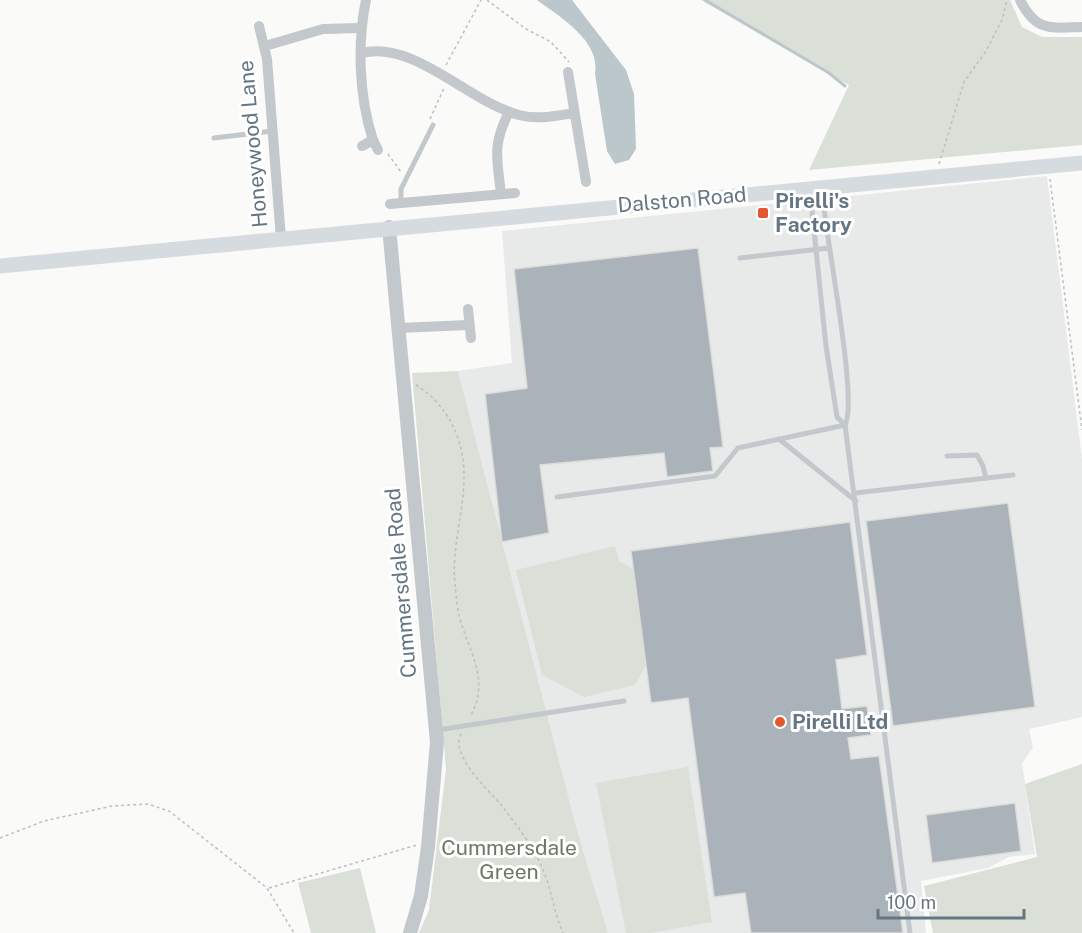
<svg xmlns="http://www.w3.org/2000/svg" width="1082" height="933" viewBox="0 0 1082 933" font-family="'Public Sans',sans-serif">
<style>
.built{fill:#e8e9e9}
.green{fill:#dadfd7}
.water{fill:#bbc7cb}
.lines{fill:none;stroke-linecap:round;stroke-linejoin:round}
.stream{stroke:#bbc7cb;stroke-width:3}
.building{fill:#aab3b9;stroke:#dcdcda;stroke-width:1.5}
.path{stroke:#bbbfc2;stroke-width:1.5;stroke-dasharray:3 3;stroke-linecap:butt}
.service{stroke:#c3c8cc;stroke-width:5}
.minor{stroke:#c3c8cc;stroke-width:10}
.tertiary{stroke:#c3c8cc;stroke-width:14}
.secondary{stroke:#d6dbdf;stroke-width:15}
.poi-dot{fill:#e4572e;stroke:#fff;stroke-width:2}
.labels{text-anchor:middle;stroke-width:6;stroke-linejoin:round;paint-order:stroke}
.street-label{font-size:21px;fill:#657683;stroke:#fff}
.poi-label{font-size:21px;font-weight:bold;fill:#657683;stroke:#fff;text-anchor:start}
.park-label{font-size:21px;fill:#687a64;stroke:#fff}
</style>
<rect width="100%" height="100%" fill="#fafaf8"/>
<polygon class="built" points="1047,176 1082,459 1082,717 1029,729 1033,748 1022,763 1035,854 1009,857 988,868 921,881 926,933 608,933 577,830 458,371 512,363 502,231"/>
<g class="green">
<polygon points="701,0 1010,0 1022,27 1042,37 1082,37 1082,145 809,170 849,85"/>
<polygon points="458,371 577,830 608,933 419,933 429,910 446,769 412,373"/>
<polygon points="615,546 619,561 634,570 646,665 635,685 584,697 542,675 516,570"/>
<polygon points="1082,764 1082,933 933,933 924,886 1037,857 1025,784"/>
<polygon points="688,767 712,922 650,933 626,933 596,783"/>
<polygon points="360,868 376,933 311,933 298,883"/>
</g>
<path class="water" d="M537,0H572L626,70L634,94L636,149L629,160L615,164L607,151L595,74C601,41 560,17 537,0Z"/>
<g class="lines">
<polyline class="stream" points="705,0 829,73 845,86"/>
</g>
<g class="building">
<polygon points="698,248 723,447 710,448 713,471 667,477 664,453 540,465 549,533 502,542 485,394 527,388 514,269"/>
<polygon points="1008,503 1035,707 893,726 866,521"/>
<polygon points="850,522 867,655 836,660 842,709 867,706 871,735 848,738 851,759 879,756 903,933 751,933 745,893 714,897 688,698 651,703 631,551"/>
<polygon points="1015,803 1021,851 932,863 926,815"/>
</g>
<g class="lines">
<g class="path">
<polyline points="487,0 526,29 551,42 569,62"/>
<polyline points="446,65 481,0"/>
<polyline points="430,119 444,88"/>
<polyline points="388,154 401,172"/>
<polyline points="939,164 964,82 986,51 1002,20 1007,0"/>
<polyline points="1050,179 1082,430"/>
<path d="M416,385C436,397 450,416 458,438C475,488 450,535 455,584C456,594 457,606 459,616C469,653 491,679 470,717"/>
<path d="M461,734C450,756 488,789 502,806C517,826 535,848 544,872C552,892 554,913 563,933"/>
<polyline points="0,838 44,821 112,806 148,804 169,811 267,888 294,933"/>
<polyline points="269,888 417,845"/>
</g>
<g class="service">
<polyline points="214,138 272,131"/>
<path d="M822,189C824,231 859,400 845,425L910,933"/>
<polyline points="810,192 826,346 837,417 845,425"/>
<polyline points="401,203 401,189 433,125"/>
<polyline points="740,258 829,248"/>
<polyline points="779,439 856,501"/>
<polyline points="947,456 977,455 983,466 986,478"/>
<polyline points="855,493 1013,475"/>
<polyline points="557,497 715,476 738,448 845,425"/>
<polyline points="438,730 624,701"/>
</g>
<g class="minor">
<path d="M366,0C357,44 359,97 373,140"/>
<path d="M1020,0C1036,32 1050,28 1082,27"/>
<polyline points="259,26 267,59 281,239"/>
<polyline points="265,46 323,29 360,28"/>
<path d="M362,53C414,40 469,102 519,115C538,120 555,116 574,113"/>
<polyline points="568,72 586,182"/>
<polyline points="362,146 373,140 378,150"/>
<path d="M501,194C497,158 492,145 509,112"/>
<polyline points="390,204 515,193"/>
<polyline points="468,309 471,338"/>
<polyline points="399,328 468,325"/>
</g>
<polyline class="tertiary" points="389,227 437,742 428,847 421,896 410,933"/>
<polyline class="secondary" points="0,266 1082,163"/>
</g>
<g class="poi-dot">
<rect x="757" y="207" width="12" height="12" rx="3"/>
<circle cx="780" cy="722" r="6"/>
</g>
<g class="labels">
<g class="street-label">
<text transform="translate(253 144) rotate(-95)" y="7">Honeywood Lane</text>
<text transform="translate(682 200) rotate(-5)" y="7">Dalston Road</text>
<text transform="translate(401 583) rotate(-95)" y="7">Cummersdale Road</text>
</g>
<g class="poi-label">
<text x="775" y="208">Pirelli's<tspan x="775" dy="24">Factory</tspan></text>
<text x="792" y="729">Pirelli Ltd</text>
</g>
<g class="park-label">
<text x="509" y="855">Cummersdale<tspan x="509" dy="24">Green</tspan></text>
</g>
</g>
<path d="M878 909v9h146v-9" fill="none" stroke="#657683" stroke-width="3"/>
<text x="887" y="909" font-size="18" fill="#657683" stroke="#ffffff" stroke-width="4.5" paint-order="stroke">100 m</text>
</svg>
